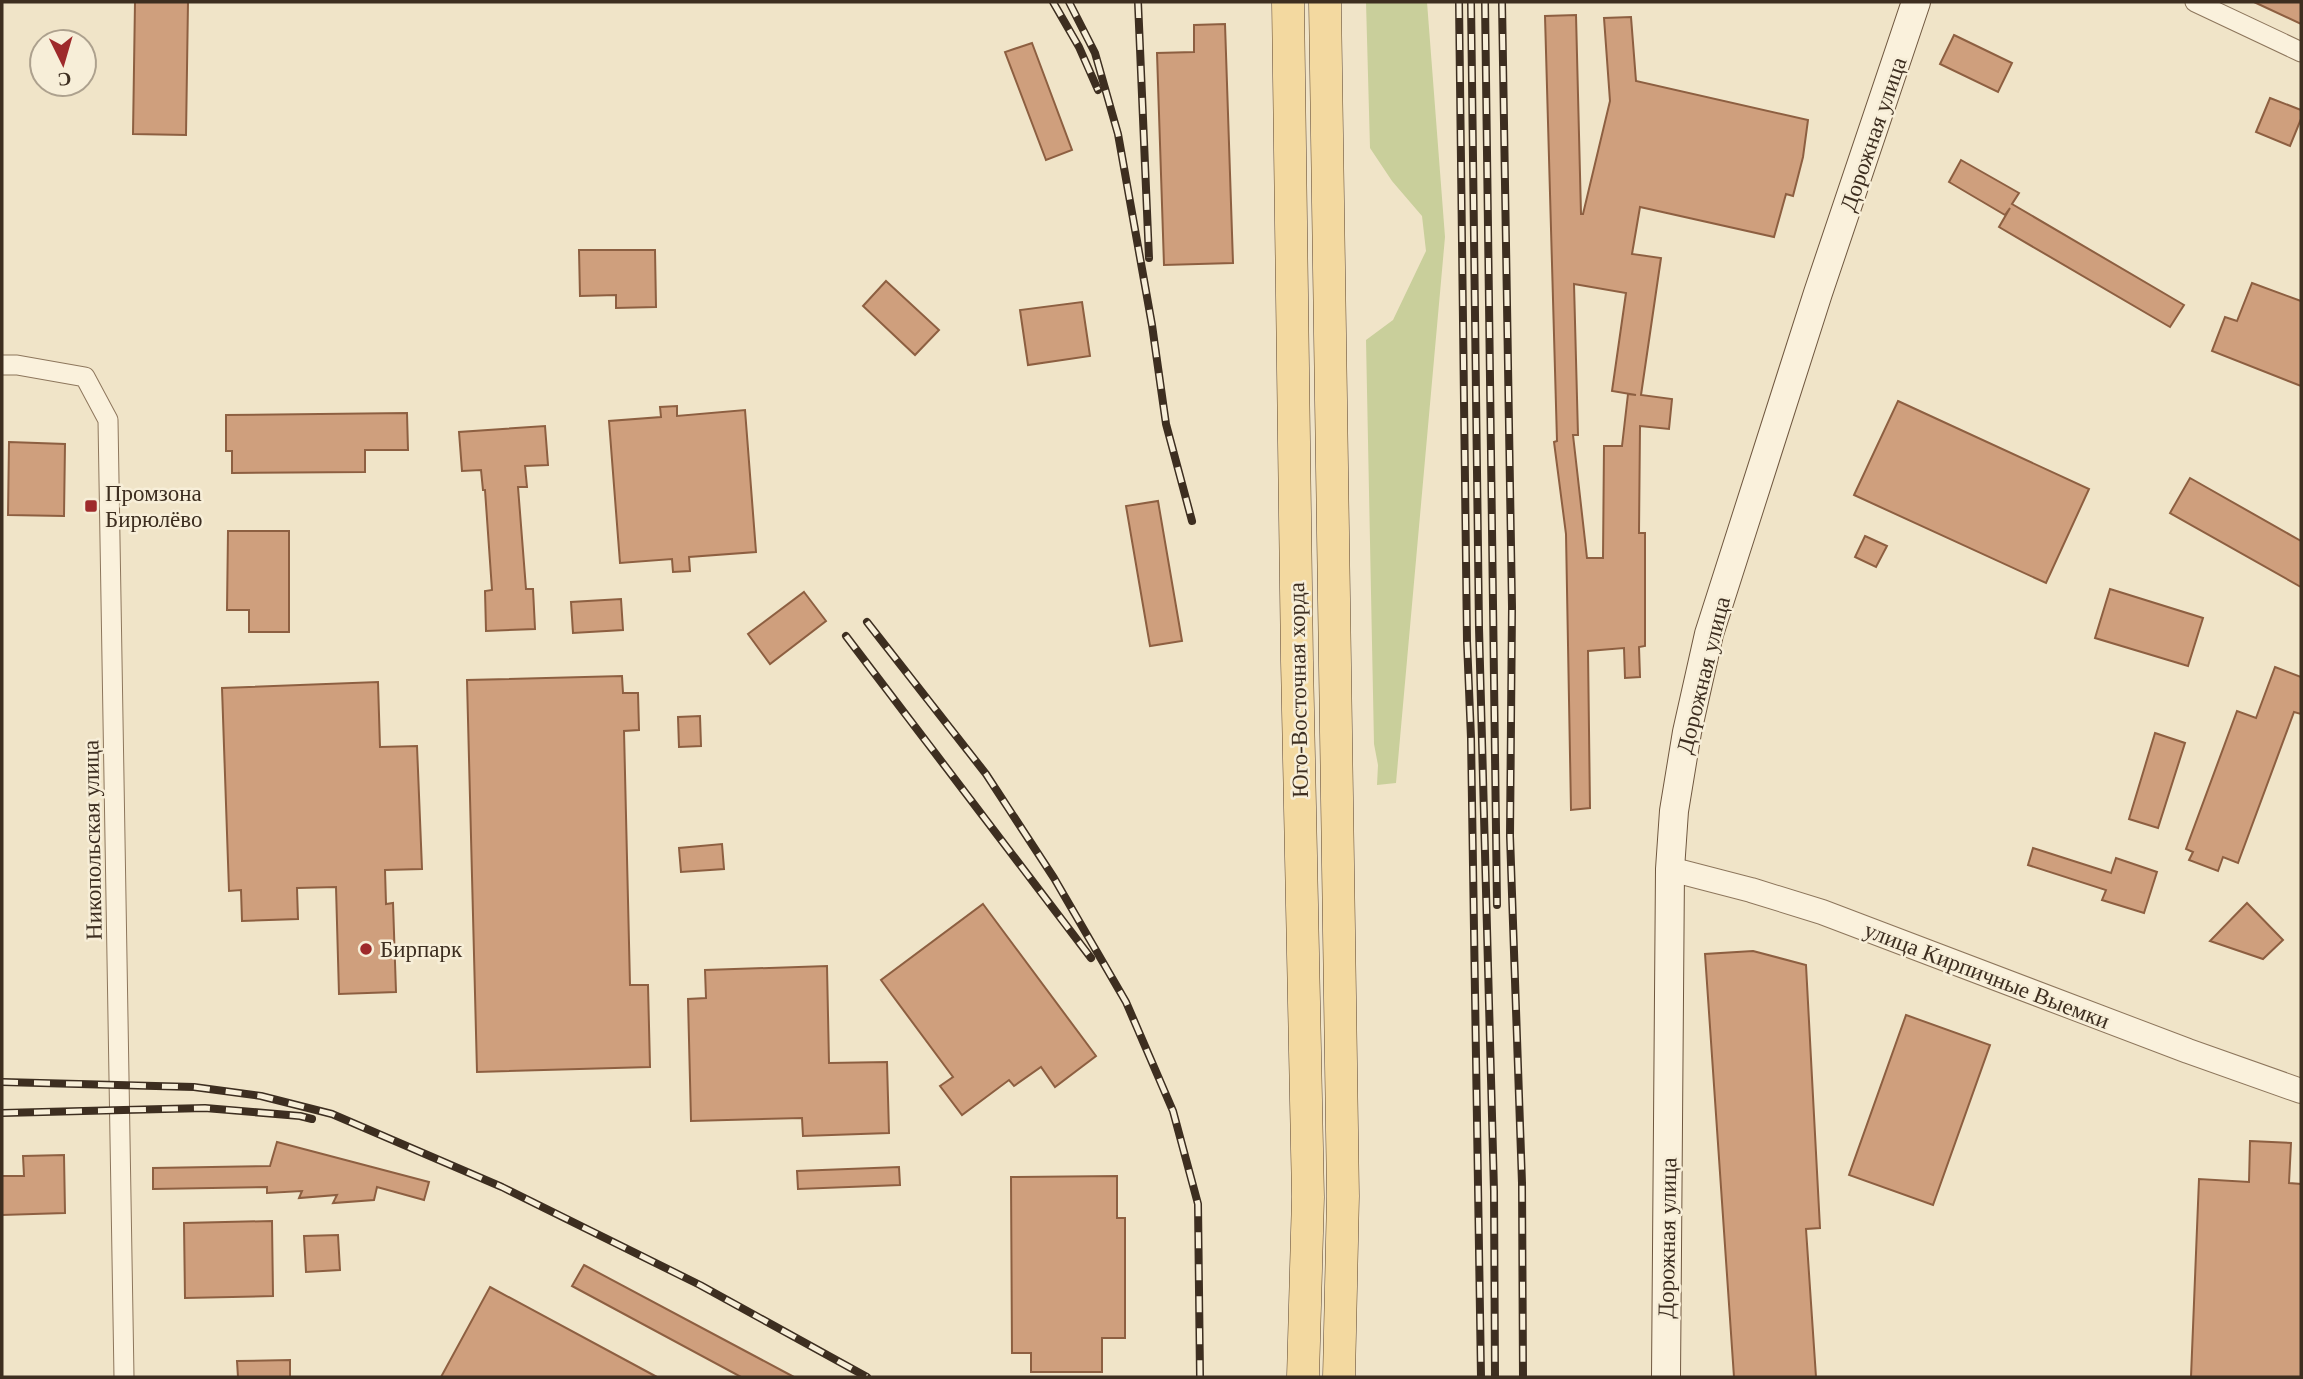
<svg xmlns="http://www.w3.org/2000/svg" width="2303" height="1379" viewBox="0 0 2303 1379" font-family="Georgia,serif">
<style>
.green{fill:#c9cf9b}
.building{fill:#cf9f7d;stroke:#8d5f41;stroke-width:2;fill-rule:evenodd}
.lines{fill:none;stroke-linecap:round;stroke-linejoin:round}
.minor-casing{stroke:#8d765c;stroke-width:21}
.tertiary-casing{stroke:#8d765c;stroke-width:26}
.secondary-casing{stroke:#6f573f;stroke-width:30}
.primary-casing{stroke:#5b4430;stroke-width:33}
.minor{stroke:#faf1dc;stroke-width:19}
.tertiary{stroke:#faf1dc;stroke-width:24}
.secondary{stroke:#faf1dc;stroke-width:28}
.primary{stroke:#f3d9a0;stroke-width:32}
.rail-casing{stroke:#3d2e20;stroke-width:8}
.rail{stroke:#f7eed8;stroke-width:5;stroke-dasharray:16;stroke-linecap:butt}
.poi-dot{fill:#9e2a2b;stroke:#f7eed8;stroke-width:2.5}
.labels{text-anchor:middle;stroke-width:5;stroke-linejoin:round;paint-order:stroke}
.street-label{font-size:23px;fill:#3d2e20;stroke:#f7eed8}
.poi-label{font-size:23px;fill:#3d2e20;stroke:#f7eed8;text-anchor:start}
</style>
<rect width="100%" height="100%" fill="#f0e4c8"/>
<polygon class="green" points="1366,2 1427,2 1445,237 1396,783 1377,785 1378,765 1374,744 1366,340 1393,320 1426,251 1422,216 1392,181 1370,148"/>
<g class="building">
<polygon points="135,2 188,2 186,135 133,134"/>
<polygon points="2254,2 2301,2 2301,24"/>
<path d="M1576,15L1581,214H1583L1610,101L1604,18L1631,17L1636,81L1808,120L1803,157L1793,196L1786,194L1774,237L1640,207L1632,254L1661,258L1641,395L1672,399L1669,429L1640,426L1639,533H1645V646L1639,647L1640,677L1625,678L1624,648L1588,651L1590,808L1571,810L1566,534L1554,442L1557,441L1545,16ZM1574,284L1626,293L1612,391L1636,395L1628,394L1622,446H1604L1603,558H1587L1573,435H1578Z"/>
<polygon points="1225,24 1233,263 1164,265 1157,53 1194,52 1194,25"/>
<polygon points="1954,35 2012,63 1998,92 1940,64"/>
<polygon points="1032,43 1072,150 1046,160 1005,52"/>
<polygon points="2270,98 2301,110 2301,119 2290,146 2256,132"/>
<polygon points="1961,160 2019,193 2012,204 2184,305 2170,327 1999,227 2010,208 2005,215 1949,182"/>
<polygon points="579,250 655,250 656,307 616,308 616,295 580,296"/>
<polygon points="886,281 939,330 915,355 863,306"/>
<polygon points="2252,283 2301,301 2301,386 2212,351 2225,317 2237,321"/>
<polygon points="1082,302 1090,356 1028,365 1020,310"/>
<polygon points="1898,401 2089,489 2046,583 1854,495"/>
<polygon points="677,406 677,416 745,410 756,552 689,557 690,571 673,572 672,559 620,563 609,421 661,417 660,407"/>
<polygon points="407,413 408,450 365,450 365,472 232,473 232,451 226,451 226,415"/>
<polygon points="545,426 548,465 525,466 527,487 518,487 526,589 533,589 535,629 486,631 485,591 492,590 485,490 483,490 481,470 462,471 459,432"/>
<polygon points="9,442 65,444 64,516 8,515"/>
<polygon points="2190,478 2301,541 2301,587 2170,513"/>
<polygon points="1158,501 1182,641 1150,646 1126,506"/>
<polygon points="228,531 289,531 289,632 249,632 249,610 227,610"/>
<polygon points="1865,536 1887,546 1876,567 1855,557"/>
<polygon points="2110,589 2203,618 2188,666 2095,638"/>
<polygon points="804,592 826,621 770,664 748,634"/>
<polygon points="621,599 623,630 573,633 571,602"/>
<polygon points="2275,667 2301,677 2301,714 2294,712 2238,863 2223,857 2218,871 2189,860 2193,852 2186,849 2237,711 2256,718"/>
<polygon points="622,676 623,693 638,693 639,730 624,731 630,985 648,985 650,1067 477,1072 467,680"/>
<polygon points="378,682 380,747 417,746 422,869 385,870 386,904 393,903 396,992 339,994 336,887 297,888 298,919 242,921 241,890 229,891 222,688"/>
<polygon points="700,716 701,746 679,747 678,717"/>
<polygon points="2155,733 2185,743 2158,828 2129,819"/>
<polygon points="722,844 724,869 681,872 679,848"/>
<polygon points="2033,848 2111,873 2116,858 2157,872 2144,913 2102,900 2106,890 2028,865"/>
<polygon points="2247,903 2283,940 2263,959 2210,941"/>
<polygon points="983,904 1096,1056 1055,1087 1041,1067 1014,1086 1009,1080 962,1115 940,1086 953,1077 881,980"/>
<polygon points="1753,951 1806,965 1820,1228 1806,1229 1816,1377 1734,1377 1705,954"/>
<polygon points="827,966 829,1063 887,1062 889,1133 803,1136 802,1118 691,1121 688,999 706,998 705,970"/>
<polygon points="1906,1015 1990,1045 1933,1205 1849,1175"/>
<polygon points="2250,1141 2291,1143 2289,1183 2301,1184 2301,1377 2191,1377 2199,1179 2249,1182"/>
<polygon points="277,1142 429,1182 424,1200 377,1187 374,1200 333,1203 337,1195 299,1198 302,1191 267,1193 267,1187 153,1189 153,1168 270,1166"/>
<polygon points="64,1155 65,1213 2,1215 2,1176 24,1176 23,1156"/>
<polygon points="899,1167 900,1185 798,1189 797,1171"/>
<polygon points="1117,1176 1117,1218 1125,1218 1125,1338 1102,1338 1102,1372 1031,1372 1031,1353 1012,1353 1011,1177"/>
<polygon points="272,1221 273,1296 185,1298 184,1223"/>
<polygon points="338,1235 340,1270 306,1272 304,1236"/>
<polygon points="584,1265 794,1377 741,1377 572,1286"/>
<polygon points="490,1287 657,1377 441,1377"/>
<polygon points="290,1360 290,1377 238,1377 237,1361"/>
</g>
<g class="lines">
<defs>
<g id="minor">
<polyline points="2195,2 2301,52"/>
<polyline points="2,365 17,365 85,377 108,420 124,1377"/>
</g>
<polyline id="tertiary" points="1670,869 1751,890 1822,912 2188,1051 2301,1091"/>
<polyline id="secondary" points="1666,1377 1670,869 1674,811 1687,732 1709,634 1818,293 1916,2"/>
<g id="primary">
<polyline points="1288,2 1297,661 1308,1197 1303,1377"/>
<polyline points="1325,2 1343,1196 1339,1377"/>
</g>
</defs>
<use href="#minor" class="minor-casing"/>
<use href="#tertiary" class="tertiary-casing"/>
<use href="#secondary" class="secondary-casing"/>
<use href="#primary" class="primary-casing"/>
<use href="#minor" class="minor"/>
<use href="#tertiary" class="tertiary"/>
<use href="#secondary" class="secondary"/>
<use href="#primary" class="primary"/>
<defs>
<g id="rail">
<polyline points="1053,2 1079,47 1098,90"/>
<polyline points="1069,2 1095,53 1118,134 1152,325 1166,424 1192,521"/>
<polyline points="1138,2 1149,258"/>
<polyline points="1459,2 1467,641 1471,738 1481,1377"/>
<polyline points="1471,2 1479,628 1494,1191 1495,1377"/>
<polyline points="1485,2 1497,905"/>
<polyline points="1502,2 1512,607 1510,836 1522,1183 1523,1377"/>
<polyline points="867,622 986,774 1054,878 1126,1002 1173,1111 1198,1204 1200,1377"/>
<polyline points="846,636 1091,958"/>
<polyline points="2,1082 194,1087 261,1096 332,1114 502,1187 700,1285 867,1377"/>
<polyline points="2,1113 205,1108 300,1116 312,1119"/>
</g>
</defs>
<use href="#rail" class="rail-casing"/>
<use href="#rail" class="rail"/>
</g>
<g class="poi-dot">
<rect x="84" y="499" width="14" height="14" rx="3.5"/>
<circle cx="366" cy="949" r="7"/>
</g>
<g class="labels">
<g class="street-label">
<text transform="translate(1873 134) rotate(-71)" y="8">Дорожная улица</text>
<text transform="translate(1703 675) rotate(-76)" y="8">Дорожная улица</text>
<text transform="translate(1298 690) rotate(-91)" y="8">Юго-Восточная хорда</text>
<text transform="translate(92 840) rotate(-91)" y="8">Никопольская улица</text>
<text transform="translate(1987 975) rotate(21)" y="8">улица Кирпичные Выемки</text>
<text transform="translate(1667 1238) rotate(-89)" y="8">Дорожная улица</text>
</g>
<g class="poi-label">
<text x="105" y="501">Промзона<tspan x="105" dy="26">Бирюлёво</tspan></text>
<text x="380" y="957">Бирпарк</text>
</g>
</g>
<rect width="2303" height="1379" fill="none" stroke="#3d2e20" stroke-width="7"/>
<g transform="translate(63 63) rotate(175)"><circle r="33" fill="#f7eed8" stroke="#ada18e" stroke-width="2"/>
<path d="M0-5L12 26L0 18L-12 26Z" fill="#9e2a2b"/>
<text y="-10" font-size="19" font-weight="bold" text-anchor="middle" fill="#3d2e20">С</text>
</g>
</svg>
